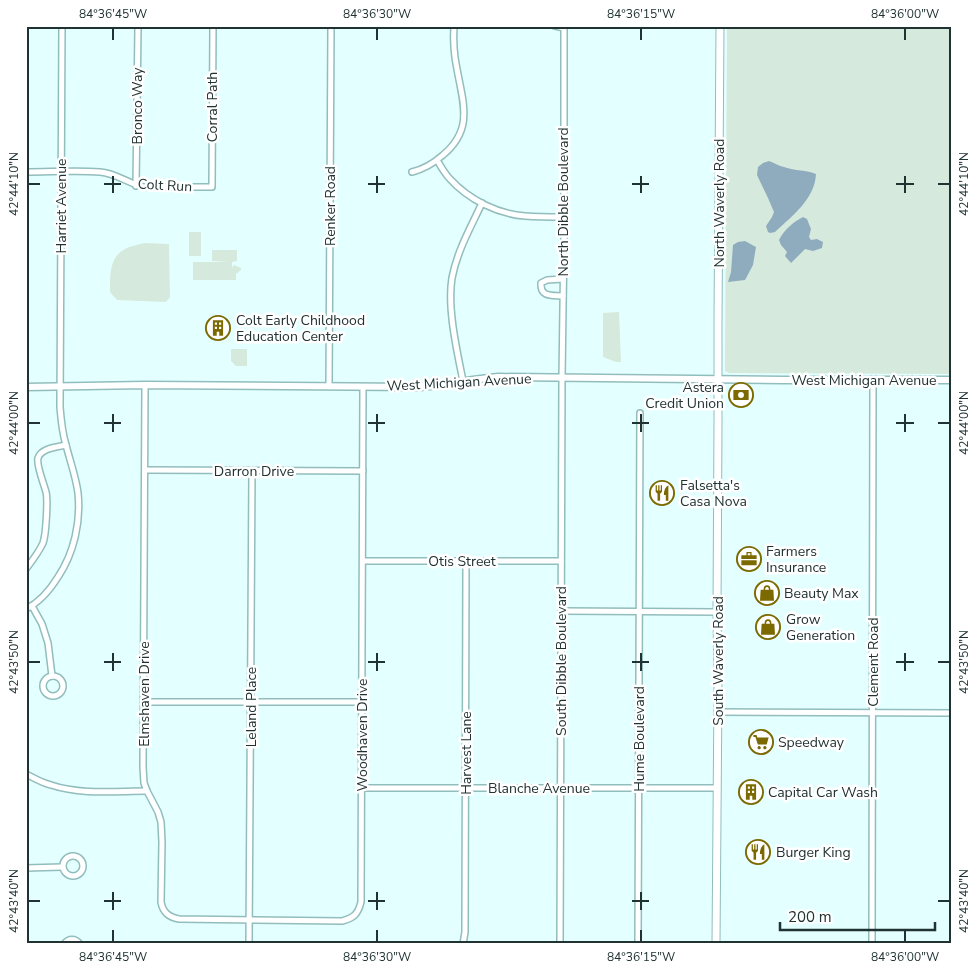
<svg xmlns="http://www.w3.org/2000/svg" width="978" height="970" viewBox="0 0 978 970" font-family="'Nunito Sans',sans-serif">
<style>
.green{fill:#d5e9dc}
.water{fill:#8facbf}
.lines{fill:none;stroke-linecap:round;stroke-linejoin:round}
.minor-casing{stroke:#92bdbd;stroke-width:8}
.tertiary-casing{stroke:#92bdbd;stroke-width:9}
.secondary-casing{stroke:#92bdbd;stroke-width:9}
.minor{stroke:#fff;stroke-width:5}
.tertiary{stroke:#fff;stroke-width:6}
.secondary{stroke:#fff;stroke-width:7}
.ticks{fill:none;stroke:#213232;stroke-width:2}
.labels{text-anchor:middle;stroke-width:5;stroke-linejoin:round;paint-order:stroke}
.street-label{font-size:14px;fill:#213232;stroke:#fff}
.poi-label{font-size:14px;fill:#213232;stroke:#fff;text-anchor:start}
.neatline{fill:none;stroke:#213232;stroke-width:2}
.ticks-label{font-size:12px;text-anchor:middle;fill:#213232}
</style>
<rect width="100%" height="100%" fill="#e4ffff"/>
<g class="green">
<polygon points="727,26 952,26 952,374 729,373 725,371"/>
<rect x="189" y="232" width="12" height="24"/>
<path d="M144,243L169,244L170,297L166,302L117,300L110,292C110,277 109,257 125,249C130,246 138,245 144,243Z"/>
<polygon points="212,250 237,250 237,261 232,262 232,268 234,265 241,268 241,270 236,274 236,280 193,280 193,262 230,262 212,261"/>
<polygon points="619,312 621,362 616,362 603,357 603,313"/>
<polygon points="231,349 247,349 247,366 236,366 231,361"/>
</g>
<g class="water">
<path d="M769,161C775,163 779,166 784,167C795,171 807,170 816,174C815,199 792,216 775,232L770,233L768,232L766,226L772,217L774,212L768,198L757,175L758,167L763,163Z"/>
<path d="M803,217L807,219L811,229L809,237L811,240L817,239L823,242L822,248L813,251L805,249L791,263L785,256L787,252L781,245L779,240C785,229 792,223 803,217Z"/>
<polygon points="745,241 756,247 753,265 745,280 728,282 731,272 733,245 738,242"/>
</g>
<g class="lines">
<defs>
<g id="minor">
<polyline points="555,26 564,28"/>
<path d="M437,160C441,167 445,174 450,179C469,200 498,214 525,216C538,217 551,217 564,217"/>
<path d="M26,172C51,172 76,170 100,172C116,173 129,184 144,187H212L213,26"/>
<path d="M412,172C424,169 434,163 443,155C474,129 463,103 457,69C454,55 453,41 454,26"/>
<polyline points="136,186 138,26"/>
<path d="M563,279L547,280L541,283C540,298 553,295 563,296"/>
<path d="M463,381C457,351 447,308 452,278C457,251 471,227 482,203"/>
<path d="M145,385L143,767L144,783L147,791L158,812L161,822L162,842L161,902C163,913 169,917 179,919L342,921C354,918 358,914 361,902L363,387"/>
<polyline points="329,386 331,26"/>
<polyline points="145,470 363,471"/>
<polyline points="363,561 561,561"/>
<path d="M26,569C32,561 39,552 43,543C46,535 48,500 46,492C44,484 36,465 38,458C41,448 57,447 66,445"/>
<polyline points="32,606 42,624 48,643 52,676"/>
<path d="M26,609C40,602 50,590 58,577C74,553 81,522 78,493C76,477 70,461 66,445C62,432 61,420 60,407L62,26"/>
<polyline points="562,611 717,612"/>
<circle cx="53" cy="686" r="10"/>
<polyline points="144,702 362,702"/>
<polyline points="718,712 952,713"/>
<path d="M26,774C34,778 42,783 51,785C81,795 116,791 147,791"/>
<polyline points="362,788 717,788"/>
<circle cx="73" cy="866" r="10"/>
<polyline points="26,868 62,867"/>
<path d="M64,944C69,938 75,938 80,944"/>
<polyline points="249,944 252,471"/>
<polyline points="463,944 465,932 466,561"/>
<polyline points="560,944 562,378 564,238 564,26"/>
<polyline points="638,944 640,413"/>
<polyline points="872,944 873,380"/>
</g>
<path id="tertiary" d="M26,387L145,385L416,387C444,386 471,379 498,377L783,380H952"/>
<polyline id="secondary" points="716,944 718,691 717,612 718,421 718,322 720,26"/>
</defs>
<use href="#minor" class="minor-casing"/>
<use href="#tertiary" class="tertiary-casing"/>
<use href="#secondary" class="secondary-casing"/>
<use href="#minor" class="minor"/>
<use href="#tertiary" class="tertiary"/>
<use href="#secondary" class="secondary"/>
</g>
<path class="ticks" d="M113,28V40M377,28V40M641,28V40M905,28V40M113,176V193M377,176V193M641,176V193M905,176V193M28,184H40M104,184H121M368,184H385M632,184H649M896,184H914M938,184H950M113,414V432M377,414V432M641,414V432M905,414V432M28,423H40M104,423H121M368,423H385M632,423H649M896,423H914M938,423H950M113,653V671M377,653V671M641,653V671M905,653V671M28,662H40M104,662H121M368,662H385M632,662H649M896,662H914M938,662H950M113,892V910M377,892V910M641,892V910M28,901H40M104,901H121M368,901H385M632,901H649M938,901H950M113,930V942M377,930V942M641,930V942M905,930V942"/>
<defs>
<symbol id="building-ring" viewBox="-11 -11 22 22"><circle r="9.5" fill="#fff" stroke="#7c6900" stroke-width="1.5"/><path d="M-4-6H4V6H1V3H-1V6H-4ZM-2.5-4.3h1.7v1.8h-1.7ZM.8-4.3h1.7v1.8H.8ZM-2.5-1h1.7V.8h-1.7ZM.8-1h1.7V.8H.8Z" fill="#7c6900"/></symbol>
<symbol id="bank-ring" viewBox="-11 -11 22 22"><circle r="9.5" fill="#fff" stroke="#7c6900" stroke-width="1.5"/><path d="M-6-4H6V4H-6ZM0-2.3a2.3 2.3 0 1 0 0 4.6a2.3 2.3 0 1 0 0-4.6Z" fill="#7c6900"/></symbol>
<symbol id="restaurant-ring" viewBox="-11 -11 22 22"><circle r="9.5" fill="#fff" stroke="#7c6900" stroke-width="1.5"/><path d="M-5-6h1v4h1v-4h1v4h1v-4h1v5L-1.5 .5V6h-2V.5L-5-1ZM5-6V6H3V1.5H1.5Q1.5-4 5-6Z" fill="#7c6900"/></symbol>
<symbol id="office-ring" viewBox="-11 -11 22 22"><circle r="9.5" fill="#fff" stroke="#7c6900" stroke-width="1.5"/><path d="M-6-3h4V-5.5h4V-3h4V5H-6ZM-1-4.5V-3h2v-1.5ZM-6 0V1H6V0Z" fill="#7c6900"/></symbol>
<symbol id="shop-ring" viewBox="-11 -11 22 22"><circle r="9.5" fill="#fff" stroke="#7c6900" stroke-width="1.5"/><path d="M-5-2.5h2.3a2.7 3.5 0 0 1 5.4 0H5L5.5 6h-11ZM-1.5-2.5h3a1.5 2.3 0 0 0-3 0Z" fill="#7c6900"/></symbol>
<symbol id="supermarket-ring" viewBox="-11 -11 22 22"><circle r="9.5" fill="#fff" stroke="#7c6900" stroke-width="1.5"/><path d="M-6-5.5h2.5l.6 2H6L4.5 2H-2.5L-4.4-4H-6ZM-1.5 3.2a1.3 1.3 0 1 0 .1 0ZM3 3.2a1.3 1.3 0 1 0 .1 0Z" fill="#7c6900"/></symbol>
</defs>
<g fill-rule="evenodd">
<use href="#building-ring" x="204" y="314" width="28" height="28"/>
<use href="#bank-ring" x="727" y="381" width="28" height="28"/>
<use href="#restaurant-ring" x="648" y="479" width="28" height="28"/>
<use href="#office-ring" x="735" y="545" width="28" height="28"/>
<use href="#shop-ring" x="753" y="579" width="28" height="28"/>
<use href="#shop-ring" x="754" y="613" width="28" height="28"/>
<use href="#supermarket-ring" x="747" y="728" width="28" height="28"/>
<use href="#building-ring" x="737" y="778" width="28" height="28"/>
<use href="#restaurant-ring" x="744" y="838" width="28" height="28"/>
</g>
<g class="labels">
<g class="street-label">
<text transform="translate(137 106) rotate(-90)" y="5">Bronco Way</text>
<text transform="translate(212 107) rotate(-90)" y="5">Corral Path</text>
<text transform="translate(165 185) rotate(3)" y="5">Colt Run</text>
<text transform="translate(563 202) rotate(-90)" y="5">North Dibble Boulevard</text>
<text transform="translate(719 203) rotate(-90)" y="5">North Waverly Road</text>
<text transform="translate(61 206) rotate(-90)" y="5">Harriet Avenue</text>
<text transform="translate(330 206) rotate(-90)" y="5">Renker Road</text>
<text x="864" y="385">West Michigan Avenue</text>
<text transform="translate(459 382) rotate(-3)" y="5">West Michigan Avenue</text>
<text x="254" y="476">Darron Drive</text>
<text x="462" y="566">Otis Street</text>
<text transform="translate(561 661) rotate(-90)" y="5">South Dibble Boulevard</text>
<text transform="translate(718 661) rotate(-90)" y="5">South Waverly Road</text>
<text transform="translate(873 662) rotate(-90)" y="5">Clement Road</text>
<text transform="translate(144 694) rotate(-90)" y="5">Elmshaven Drive</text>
<text transform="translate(251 707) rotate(-90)" y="5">Leland Place</text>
<text transform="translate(362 735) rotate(-90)" y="5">Woodhaven Drive</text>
<text transform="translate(639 739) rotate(-90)" y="5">Hume Boulevard</text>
<text transform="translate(466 753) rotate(-90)" y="5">Harvest Lane</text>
<text x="539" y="793">Blanche Avenue</text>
</g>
<g class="poi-label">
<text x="236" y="325">Colt Early Childhood<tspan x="236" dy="16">Education Center</tspan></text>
<text x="724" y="392" text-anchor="end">Astera<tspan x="724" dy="16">Credit Union</tspan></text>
<text x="680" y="490">Falsetta's<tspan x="680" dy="16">Casa Nova</tspan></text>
<text x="766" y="556">Farmers<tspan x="766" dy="16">Insurance</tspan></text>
<text x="784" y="598">Beauty Max</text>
<text x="786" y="624">Grow<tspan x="786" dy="16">Generation</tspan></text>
<text x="778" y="747">Speedway</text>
<text x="768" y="797">Capital Car Wash</text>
<text x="776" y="857">Burger King</text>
</g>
</g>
<rect width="978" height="970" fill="none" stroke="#ffffff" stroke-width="55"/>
<path d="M780 922v8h155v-8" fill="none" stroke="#213232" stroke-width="2.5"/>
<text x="788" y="922" font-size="15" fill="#213232" stroke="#ffffff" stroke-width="4" paint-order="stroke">200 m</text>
<rect x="28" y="28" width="922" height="914" class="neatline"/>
<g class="ticks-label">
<text x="113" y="18">84°36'45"W</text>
<text x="377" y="18">84°36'30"W</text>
<text x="641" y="18">84°36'15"W</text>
<text x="905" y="18">84°36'00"W</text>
<text transform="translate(14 184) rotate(-90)" y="4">42°44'10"N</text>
<text transform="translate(964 184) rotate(-90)" y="4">42°44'10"N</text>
<text transform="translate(14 423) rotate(-90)" y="4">42°44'00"N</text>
<text transform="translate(964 423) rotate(-90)" y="4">42°44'00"N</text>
<text transform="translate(14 662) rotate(-90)" y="4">42°43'50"N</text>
<text transform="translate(964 662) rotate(-90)" y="4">42°43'50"N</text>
<text transform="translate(14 901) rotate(-90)" y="4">42°43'40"N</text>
<text transform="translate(964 901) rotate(-90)" y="4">42°43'40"N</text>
<text x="113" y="961">84°36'45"W</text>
<text x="377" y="961">84°36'30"W</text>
<text x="641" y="961">84°36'15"W</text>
<text x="905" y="961">84°36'00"W</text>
</g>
</svg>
